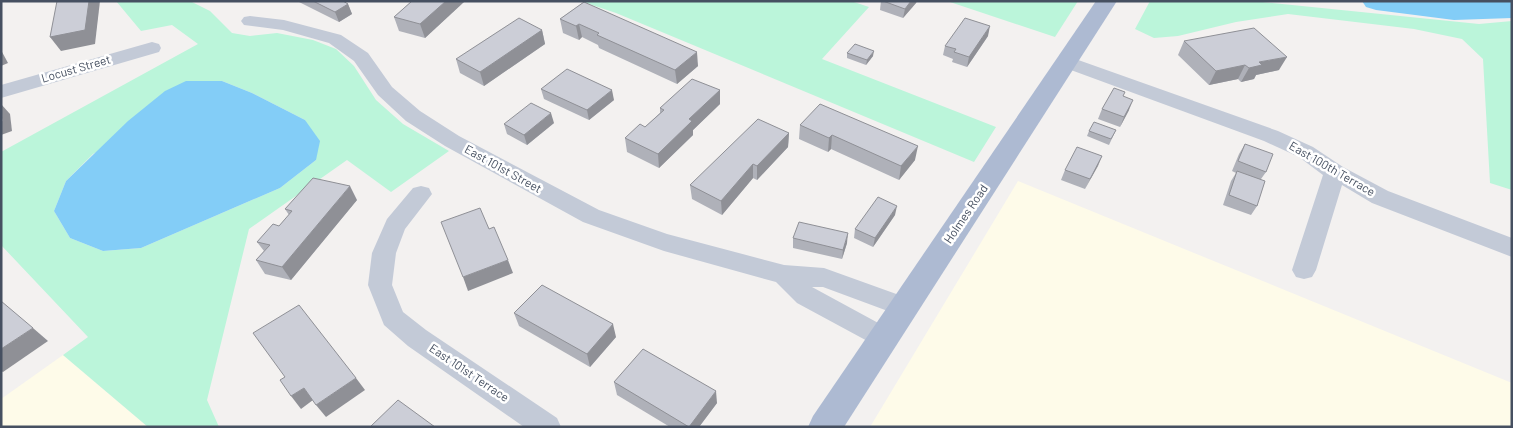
<svg xmlns="http://www.w3.org/2000/svg" width="1513" height="428" viewBox="0 0 1513 428" font-family="Barlow,sans-serif">
<style>
.commercial{fill:#fefbe9}
.green{fill:#bbf5da;fill-rule:evenodd}
.water{fill:#83cdf7}
.lines{fill:none;stroke-linecap:round;stroke-linejoin:round}
.river{fill:#83cdf7;fill-rule:evenodd}
.minor{fill:#c3cad7;fill-rule:evenodd}
.major{fill:#adbad2;fill-rule:evenodd}
.wall{fill:#afb1b9}
.shaded-wall{fill:#8f9096}
.building{fill:#ccced7;stroke:#8f9096}
.labels{text-anchor:middle;stroke-width:5;stroke-linejoin:round;paint-order:stroke}
.street-label{font-size:12px;fill:#465061;stroke:#fff}
</style>
<rect width="100%" height="100%" fill="#f3f1f0"/>
<g class="commercial">
<polygon points="1018,181 1512,383 1512,427 870,427"/>
<polygon points="63,355 148,427 1,427 1,399"/>
</g>
<g class="green">
<path d="M116,1H190L210,11L232,33L250,36L277,33L313,40L336,49L354,66L376,100L403,124L449,151L391,192L347,160L249,229L207,400L219,427H148L63,355L88,337L1,245V152L198,44L172,25L141,31ZM222,81L252,93L305,120L316,160L280,188L141,248L103,251L70,238L54,211L66,181L93,154Z"/>
<polygon points="580,1 851,1 869,7 822,59 996,127 974,162 616,13"/>
<polygon points="947,1 1078,1 1055,37"/>
<polygon points="1150,1 1253,1 1479,24 1512,21 1512,190 1490,183 1483,59 1462,39 1414,29 1288,14 1236,22 1178,36 1154,38 1135,29"/>
</g>
<polygon class="water" points="186,81 222,81 252,93 305,120 320,141 316,160 280,188 141,248 103,251 70,238 54,211 66,181 128,121 165,91"/>
<g class="lines">
<polygon class="river" points="1362,1 1512,1 1512,18 1454,20 1376,10 1366,7"/>
<g class="minor">
<polygon points="250,16 284,20 341,35 368,53 392,87 420,111 459,136 599,210 667,234 784,265 824,268 913,300 916,307 913,314 904,317 823,287 812,287 893,331 897,339 893,347 884,350 797,303 776,282 664,251 583,222 445,146 406,121 378,95 354,61 329,43 283,30 244,25 241,21 244,17"/>
<polygon points="152,42 159,44 161,48 159,52 1,98 1,85"/>
<polygon points="1067,56 1278,131 1313,147 1343,167 1388,191 1512,238 1512,257 1372,203 1342,185 1316,270 1312,277 1304,279 1296,277 1292,270 1323,175 1299,157 1264,141 1060,66 1058,62 1060,58"/>
<polygon points="421,186 429,188 432,194 405,229 396,253 392,285 403,312 426,330 557,418 561,427 524,427 408,346 384,325 368,285 372,253 387,219 413,188"/>
</g>
<polygon class="major" points="1096,1 1117,1 844,427 808,427 813,416"/>
</g>
<g class="wall">
<polygon points="297,1 343,1 348,4 352,14 339,22"/>
<polygon points="412,1 465,1 425,38 399,31 394,17"/>
<polygon points="881,1 917,1 916,3 903,18 880,10"/>
<polygon points="584,2 698,66 677,84 599,48 598,45 582,37 579,40 563,33 560,19"/>
<polygon points="542,30 545,44 484,86 460,73 456,59"/>
<polygon points="988,36 967,67 952,62 953,59 943,55 945,46"/>
<polygon points="1184,41 1279,70 1256,75 1254,79 1241,82 1238,79 1209,85 1178,55"/>
<polygon points="847,53 873,56 866,65 847,58"/>
<polygon points="541,89 614,100 589,120 544,99"/>
<polygon points="720,90 720,104 693,130 693,135 659,168 627,152 625,138 645,127 660,113 660,108"/>
<polygon points="1123,96 1129,110 1120,127 1098,119 1102,109"/>
<polygon points="554,123 527,145 507,134 504,124"/>
<polygon points="800,125 915,160 899,180 831,149 828,152 799,139"/>
<polygon points="1116,130 1109,145 1087,136 1089,131"/>
<polygon points="789,133 788,147 757,180 753,178 722,215 692,199 690,185"/>
<polygon points="1245,144 1266,172 1261,179 1257,206 1251,215 1223,205 1231,181 1236,173 1232,171 1239,154"/>
<polygon points="1102,156 1085,189 1061,180 1065,170"/>
<polygon points="357,200 291,280 265,274 256,260 264,251 257,242 279,226 289,215 285,209"/>
<polygon points="895,215 873,247 854,238 855,229"/>
<polygon points="793,238 847,243 842,259 793,248"/>
<polygon points="514,313 616,337 590,367 519,326"/>
<polygon points="614,382 717,403 699,427 670,427 617,395"/>
</g>
<g class="shaded-wall">
<polygon points="89,1 100,1 95,44 61,51 50,37"/>
<polygon points="446,1 465,1 425,38 420,24"/>
<polygon points="911,1 917,1 916,3 903,18 905,9"/>
<polygon points="348,4 352,14 339,22 335,12"/>
<polygon points="579,24 582,37 579,40 576,26"/>
<polygon points="990,26 988,36 967,67 969,57"/>
<polygon points="542,30 545,44 484,86 480,72"/>
<polygon points="1,50 8,63 1,66"/>
<polygon points="874,51 873,56 866,65 867,60"/>
<polygon points="697,52 698,66 677,84 675,70"/>
<polygon points="1287,57 1279,70 1256,75 1254,79 1241,82 1249,68 1259,62"/>
<polygon points="1245,65 1238,79 1209,85 1216,71"/>
<polygon points="612,90 614,100 589,120 587,110"/>
<polygon points="720,90 720,104 693,130 693,135 659,168 658,154 689,119"/>
<polygon points="1133,100 1129,110 1120,127 1124,117"/>
<polygon points="1,104 10,114 12,131 1,135"/>
<polygon points="551,113 554,123 527,145 524,135"/>
<polygon points="789,133 788,147 757,180 757,166"/>
<polygon points="832,135 831,149 828,152 829,138"/>
<polygon points="918,146 915,160 899,180 901,166"/>
<polygon points="1102,156 1098,166 1085,189 1090,179"/>
<polygon points="753,164 753,178 722,215 721,201"/>
<polygon points="350,186 357,200 291,280 282,267"/>
<polygon points="897,206 895,215 873,247 875,238"/>
<polygon points="848,233 847,243 842,259 843,250"/>
<polygon points="508,260 513,273 468,291 463,277"/>
<polygon points="613,324 616,337 590,367 587,354"/>
<polygon points="33,328 48,341 3,372 1,371 1,349"/>
<polygon points="356,378 365,390 326,417 316,405"/>
<polygon points="304,388 313,400 301,409 291,396"/>
<polygon points="716,391 717,403 699,427 689,427"/>
</g>
<g class="building">
<polygon points="57,1 89,1 85,30 50,37"/>
<polygon points="313,1 343,1 348,4 335,12"/>
<polygon points="412,1 446,1 420,24 394,17"/>
<polygon points="883,1 911,1 905,9"/>
<polygon points="584,2 697,52 675,70 597,35 599,33 579,24 576,26 560,19"/>
<polygon points="519,18 542,30 480,72 456,59"/>
<polygon points="965,18 990,26 969,57 954,52 956,49 945,46"/>
<polygon points="1254,28 1287,57 1259,62 1262,65 1249,68 1245,65 1216,71 1184,41"/>
<polygon points="855,44 874,51 867,60 847,53"/>
<polygon points="567,69 612,90 587,110 541,89"/>
<polygon points="692,79 720,90 689,119 692,121 658,154 625,138 640,124 645,127 664,110 660,108"/>
<polygon points="1114,88 1125,92 1123,96 1133,100 1124,117 1102,109"/>
<polygon points="531,103 551,113 524,135 504,124"/>
<polygon points="820,104 918,146 901,166 832,135 829,138 800,125"/>
<polygon points="1,107 3,121 1,122"/>
<polygon points="758,119 789,133 757,166 753,164 721,201 690,185"/>
<polygon points="1094,122 1116,130 1111,139 1089,131"/>
<polygon points="1245,144 1273,154 1266,172 1238,161"/>
<polygon points="1077,147 1102,156 1090,179 1065,170"/>
<polygon points="1237,171 1265,181 1257,206 1229,195"/>
<polygon points="313,178 350,186 282,267 256,260 270,245 257,242 273,224 279,226 292,211 285,209"/>
<polygon points="878,197 897,206 875,238 855,229"/>
<polygon points="480,208 489,229 494,227 508,260 463,277 441,222"/>
<polygon points="799,222 848,233 843,250 793,238"/>
<polygon points="542,285 613,324 587,354 514,313"/>
<polygon points="1,301 33,328 1,349"/>
<polygon points="299,305 356,378 316,405 304,388 291,396 280,380 285,377 253,333"/>
<polygon points="643,349 716,391 689,427 614,382"/>
<polygon points="398,400 435,427 370,427"/>
</g>
<g class="labels">
<g class="street-label">
<text transform="translate(76 69) rotate(-16)" y="4">Locust Street</text>
<text transform="translate(503 169) rotate(29)" y="4">East 101st Street</text>
<text transform="translate(1332 169) rotate(30)" y="4">East 100th Terrace</text>
<text transform="translate(966 214) rotate(-56)" y="4">Holmes Road</text>
<text transform="translate(469 373) rotate(34)" y="4">East 101st Terrace</text>
</g>
</g>
<rect width="1513" height="428" fill="none" stroke="#465061" stroke-width="5"/>
</svg>
